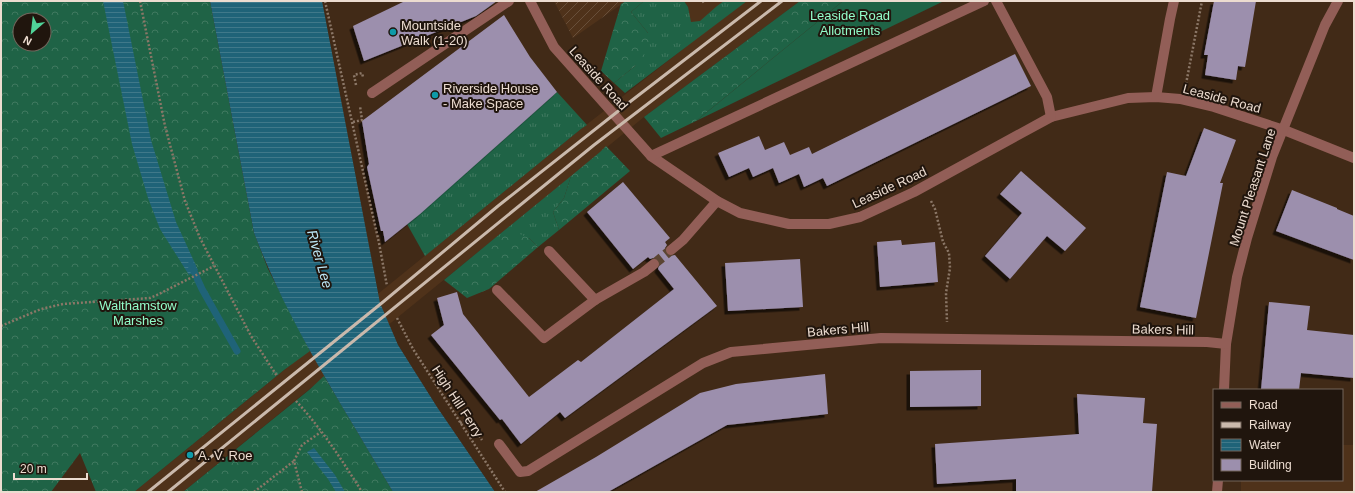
<svg xmlns="http://www.w3.org/2000/svg" width="1355" height="493" viewBox="0 0 1355 493" font-family="Arial,sans-serif">
<style>
.built{fill:#4f321a}
.industrial{fill:url(#industrial-furrows)}
.grass{fill:url(#grass-tufts)}
.forest{fill:url(#forest-crowns);fill-rule:evenodd}
.garden{fill:#1f6346}
.water{fill:url(#water-rules)}
.lines{fill:none;stroke-linecap:round;stroke-linejoin:round}
.stream{stroke:#1f6378;stroke-width:7}
.building{fill:#9c8fad;filter:url(#shadow)}
.minor-tunnel{stroke:#5b4533;stroke-width:10;stroke-dasharray:10 5;stroke-linecap:butt}
.path{stroke:#8b7767;stroke-width:2.5;stroke-dasharray:2 2;stroke-linecap:butt}
.minor{stroke:#925e57;stroke-width:10}
.rail{stroke:#cab9ac;stroke-width:3}
.culture-dot{fill:#0f9aa8;stroke:#20150d;stroke-width:1.5}
.labels{text-anchor:middle;stroke-width:4;stroke-linejoin:round;paint-order:stroke}
.park-label{font-size:13px;fill:#92fcc9;stroke:#20150d}
.poi-label{font-size:13px;fill:#ecdcd0;stroke:#20150d;text-anchor:start}
.street-label{font-size:13px;fill:#ecdcd0;stroke:#20150d}
.water-label{font-size:14px;font-style:italic;fill:#bce7f7;stroke:#20150d}
</style>
<defs>
<pattern id="industrial-furrows" width="10" height="10" patternUnits="userSpaceOnUse"><rect width="10" height="10" fill="#4f321a"/><path d="M-1 1l2-2M0 10L10 0M9 11l2-2" fill="none" stroke="#684f3a"/></pattern>
<pattern id="grass-tufts" width="24" height="20" patternUnits="userSpaceOnUse"><rect width="24" height="20" fill="#1f6346"/><path d="M3 7l-1-3M5 7V3M7 7l1-3M15 17l-1-3M17 17v-4M19 17l1-3" fill="none" stroke="#407960"/></pattern>
<pattern id="forest-crowns" width="20" height="18" patternUnits="userSpaceOnUse"><rect width="20" height="18" fill="#1f6346"/><path d="M2 6a3 3 0 1 1 6 0M12 15a3 3 0 1 1 6 0" fill="none" stroke="#407960"/></pattern>
<pattern id="water-rules" width="6" height="5" patternUnits="userSpaceOnUse"><rect width="6" height="5" fill="#1f6378"/><path d="M0 2.5h6" fill="none" stroke="#40798a"/></pattern>
<filter id="shadow"><feDropShadow dx="-3.5" dy="3.5" stdDeviation="0" flood-color="#0009"/></filter>
</defs>
<rect width="100%" height="100%" fill="#412a17"/>
<g class="built">
<polygon points="684,1 800,1 644,117 183,492 134,492 581,129 687,46 688,7"/>
<polygon points="1342,445 1354,445 1354,492 1241,492 1241,480 1342,480"/>
</g>
<polygon class="industrial" points="554,1 626,1 573,38"/>
<g class="grass">
<polygon points="644,1 684,1 688,7 691,22 700,21 717,6 724,1 747,1 625,93 614,83 635,66 648,33 631,12"/>
<polygon points="557,92 587,125 581,129 425,256 407,224"/>
<polygon points="571,176 564,198 553,212 559,230 538,247 529,238 495,238"/>
</g>
<g class="forest">
<path d="M1,1H210L254,233L268,269L310,351L284,370L134,492H96L80,453L51,492H1ZM20,20H44V44H20Z"/>
<polygon points="626,1 644,1 631,12 648,33 650,46 635,66 614,83 601,71 621,4"/>
<polygon points="800,1 843,1 696,121 661,138 644,117"/>
<polygon points="606,146 630,171 559,230 553,212 564,198 571,176 600,152"/>
<polygon points="515,232 529,238 538,247 489,289 467,298 444,280 495,238"/>
<polygon points="324,376 393,492 183,492 309,390"/>
</g>
<polygon class="garden" points="843,1 944,1 696,121"/>
<g class="water">
<polygon points="103,1 123,1 151,140 176,222 198,270 189,275 160,229 148,198 132,144"/>
<path d="M210,1H322L380,303L398,345L437,407L495,492H393C344,408 289,325 254,233Z"/>
<polygon points="314,448 335,475 345,492 336,492 328,479 307,452"/>
</g>
<g class="lines">
<polyline class="stream" points="191,265 202,289 237,351"/>
</g>
<g class="building">
<polygon points="405,1 497,1 476,16 364,61 353,26"/>
<polygon points="1214,1 1256,1 1245,67 1238,66 1236,80 1205,75 1208,55 1204,55"/>
<polygon points="504,15 530,57 557,92 420,214 385,242 383,231 381,231 367,167 369,164 362,121"/>
<polygon points="1015,54 1031,86 827,186 823,178 804,187 799,174 779,183 773,168 753,177 749,168 729,177 718,153 759,136 765,150 784,142 790,155 809,147 812,154"/>
<polygon points="1204,128 1236,140 1220,183 1223,183 1196,318 1140,307 1167,172 1186,176"/>
<polygon points="1021,171 1086,228 1065,251 1047,236 1010,279 985,256 1022,213 1000,194"/>
<polygon points="623,182 670,238 665,242 667,245 665,248 666,254 669,256 675,255 717,306 565,418 560,412 521,444 502,419 500,420 431,335 444,325 437,298 457,292 463,314 529,397 578,360 581,362 674,289 658,269 660,263 659,260 653,258 650,259 648,257 633,269 587,212"/>
<polygon points="1292,190 1337,208 1337,209 1354,216 1354,260 1276,231"/>
<polygon points="901,240 902,245 935,242 938,282 880,287 877,242"/>
<polygon points="800,259 803,307 728,311 725,263"/>
<polygon points="1269,302 1310,306 1307,330 1354,335 1354,378 1301,373 1299,390 1261,390"/>
<polygon points="981,370 981,406 910,407 910,371"/>
<polygon points="825,374 828,414 727,425 608,492 535,492 596,457 700,393 736,384"/>
<polygon points="1077,394 1145,398 1143,423 1157,424 1152,492 1016,492 1016,479 937,484 935,444 1079,434"/>
</g>
<g class="lines">
<polyline class="minor-tunnel" points="654,264 671,250"/>
<g class="path">
<polyline points="140,1 165,126 185,201 200,238 251,336 277,376"/>
<polyline points="325,1 379,243 387,286"/>
<polyline points="702,2 705,1"/>
<polyline points="1186,84 1202,1"/>
<polyline points="356,85 354,75 362,73 363,77"/>
<polyline points="353,122 362,120 360,106"/>
<polyline points="931,201 935,209 943,242 949,253 950,268 946,293 947,322"/>
<polyline points="397,318 413,349 505,492"/>
<polyline points="1,326 41,309 63,304 150,298 157,295 214,266"/>
<path d="M296,401C321,428 342,460 362,492"/>
<polyline points="460,423 469,420 482,440"/>
<polyline points="254,492 294,461"/>
<polyline points="302,492 294,461 302,445 321,432"/>
</g>
<g class="minor">
<polyline points="530,1 554,47 651,156 717,201 740,213 789,224 829,224 860,217 914,192 1051,117 1128,98 1156,97 1180,99 1214,107 1284,130 1354,158"/>
<polyline points="996,1 1047,97 1051,117"/>
<polyline points="372,93 509,1"/>
<polyline points="1156,97 1170,19 1174,1"/>
<polyline points="651,156 984,1"/>
<polyline points="671,250 683,240 717,201"/>
<polyline points="549,251 595,300"/>
<polyline points="497,290 544,338 595,300 644,272 654,264"/>
<polyline points="1224,390 1226,344 1237,277 1247,238 1272,157 1325,25 1338,1"/>
<polyline points="499,444 520,472 528,471 703,363 731,352 881,338 1207,342 1226,344"/>
<polyline points="1217,492 1218,480"/>
</g>
<g class="rail">
<polyline points="148,492 383,302 498,206 631,101 761,1"/>
<polyline points="168,492 594,145 782,1"/>
</g>
</g>
<g class="culture-dot">
<circle cx="393" cy="32" r="4"/>
<circle cx="435" cy="95" r="4"/>
<circle cx="190" cy="455" r="4"/>
</g>
<g class="labels">
<g class="park-label">
<text x="850" y="20">Leaside Road<tspan x="850" dy="15">Allotments</tspan></text>
<text x="138" y="310">Walthamstow<tspan x="138" dy="15">Marshes</tspan></text>
</g>
<g class="poi-label">
<text x="401" y="30">Mountside<tspan x="401" dy="15">Walk (1-20)</tspan></text>
<text x="443" y="93">Riverside House<tspan x="443" dy="15">- Make Space</tspan></text>
<text x="198" y="460">A. V. Roe</text>
</g>
<g class="street-label">
<text transform="translate(599 78) rotate(48)" y="5">Leaside Road</text>
<text transform="translate(1222 98) rotate(15)" y="5">Leaside Road</text>
<text transform="translate(889 187) rotate(-25)" y="5">Leaside Road</text>
<text transform="translate(1252 187) rotate(-72)" y="5">Mount Pleasant Lane</text>
<text transform="translate(838 329) rotate(-5)" y="5">Bakers Hill</text>
<text transform="translate(1163 329) rotate(1)" y="5">Bakers Hill</text>
<text transform="translate(458 401) rotate(57)" y="5">High Hill Ferry</text>
</g>
<g class="water-label">
<text transform="translate(320 259) rotate(74)" y="5">River Lee</text>
</g>
</g>
<rect width="1355" height="493" fill="none" stroke="#ecdcd0" stroke-width="4"/>
<rect x="1213" y="389" width="130" height="92" fill="#20150d" stroke="#72655b"/>
<rect x="1221" y="402" width="20" height="6" fill="#925e57" stroke="#72655b"/>
<text x="1249" y="409" font-size="12" fill="#ecdcd0">Road</text>
<rect x="1221" y="422" width="20" height="6" fill="#cab9ac" stroke="#72655b"/>
<text x="1249" y="429" font-size="12" fill="#ecdcd0">Railway</text>
<rect x="1221" y="439" width="20" height="12" fill="url(#water-rules)" stroke="#72655b"/>
<text x="1249" y="449" font-size="12" fill="#ecdcd0">Water</text>
<rect x="1221" y="459" width="20" height="12" fill="#9c8fad" stroke="#72655b"/>
<text x="1249" y="469" font-size="12" fill="#ecdcd0">Building</text>
<g transform="translate(32 32) rotate(208)"><circle r="19" fill="#20150d" stroke="#72655b"/>
<path d="M0-3L7 15L0 10L-7 15Z" fill="#50d398"/>
<text y="-6" font-size="11" font-weight="bold" text-anchor="middle" fill="#ecdcd0">N</text>
</g>
<path d="M14 473v6h73v-6" fill="none" stroke="#ecdcd0" stroke-width="2"/>
<text x="20" y="473" font-size="12" fill="#ecdcd0" stroke="#20150d" stroke-width="3" paint-order="stroke">20 m</text>
</svg>
